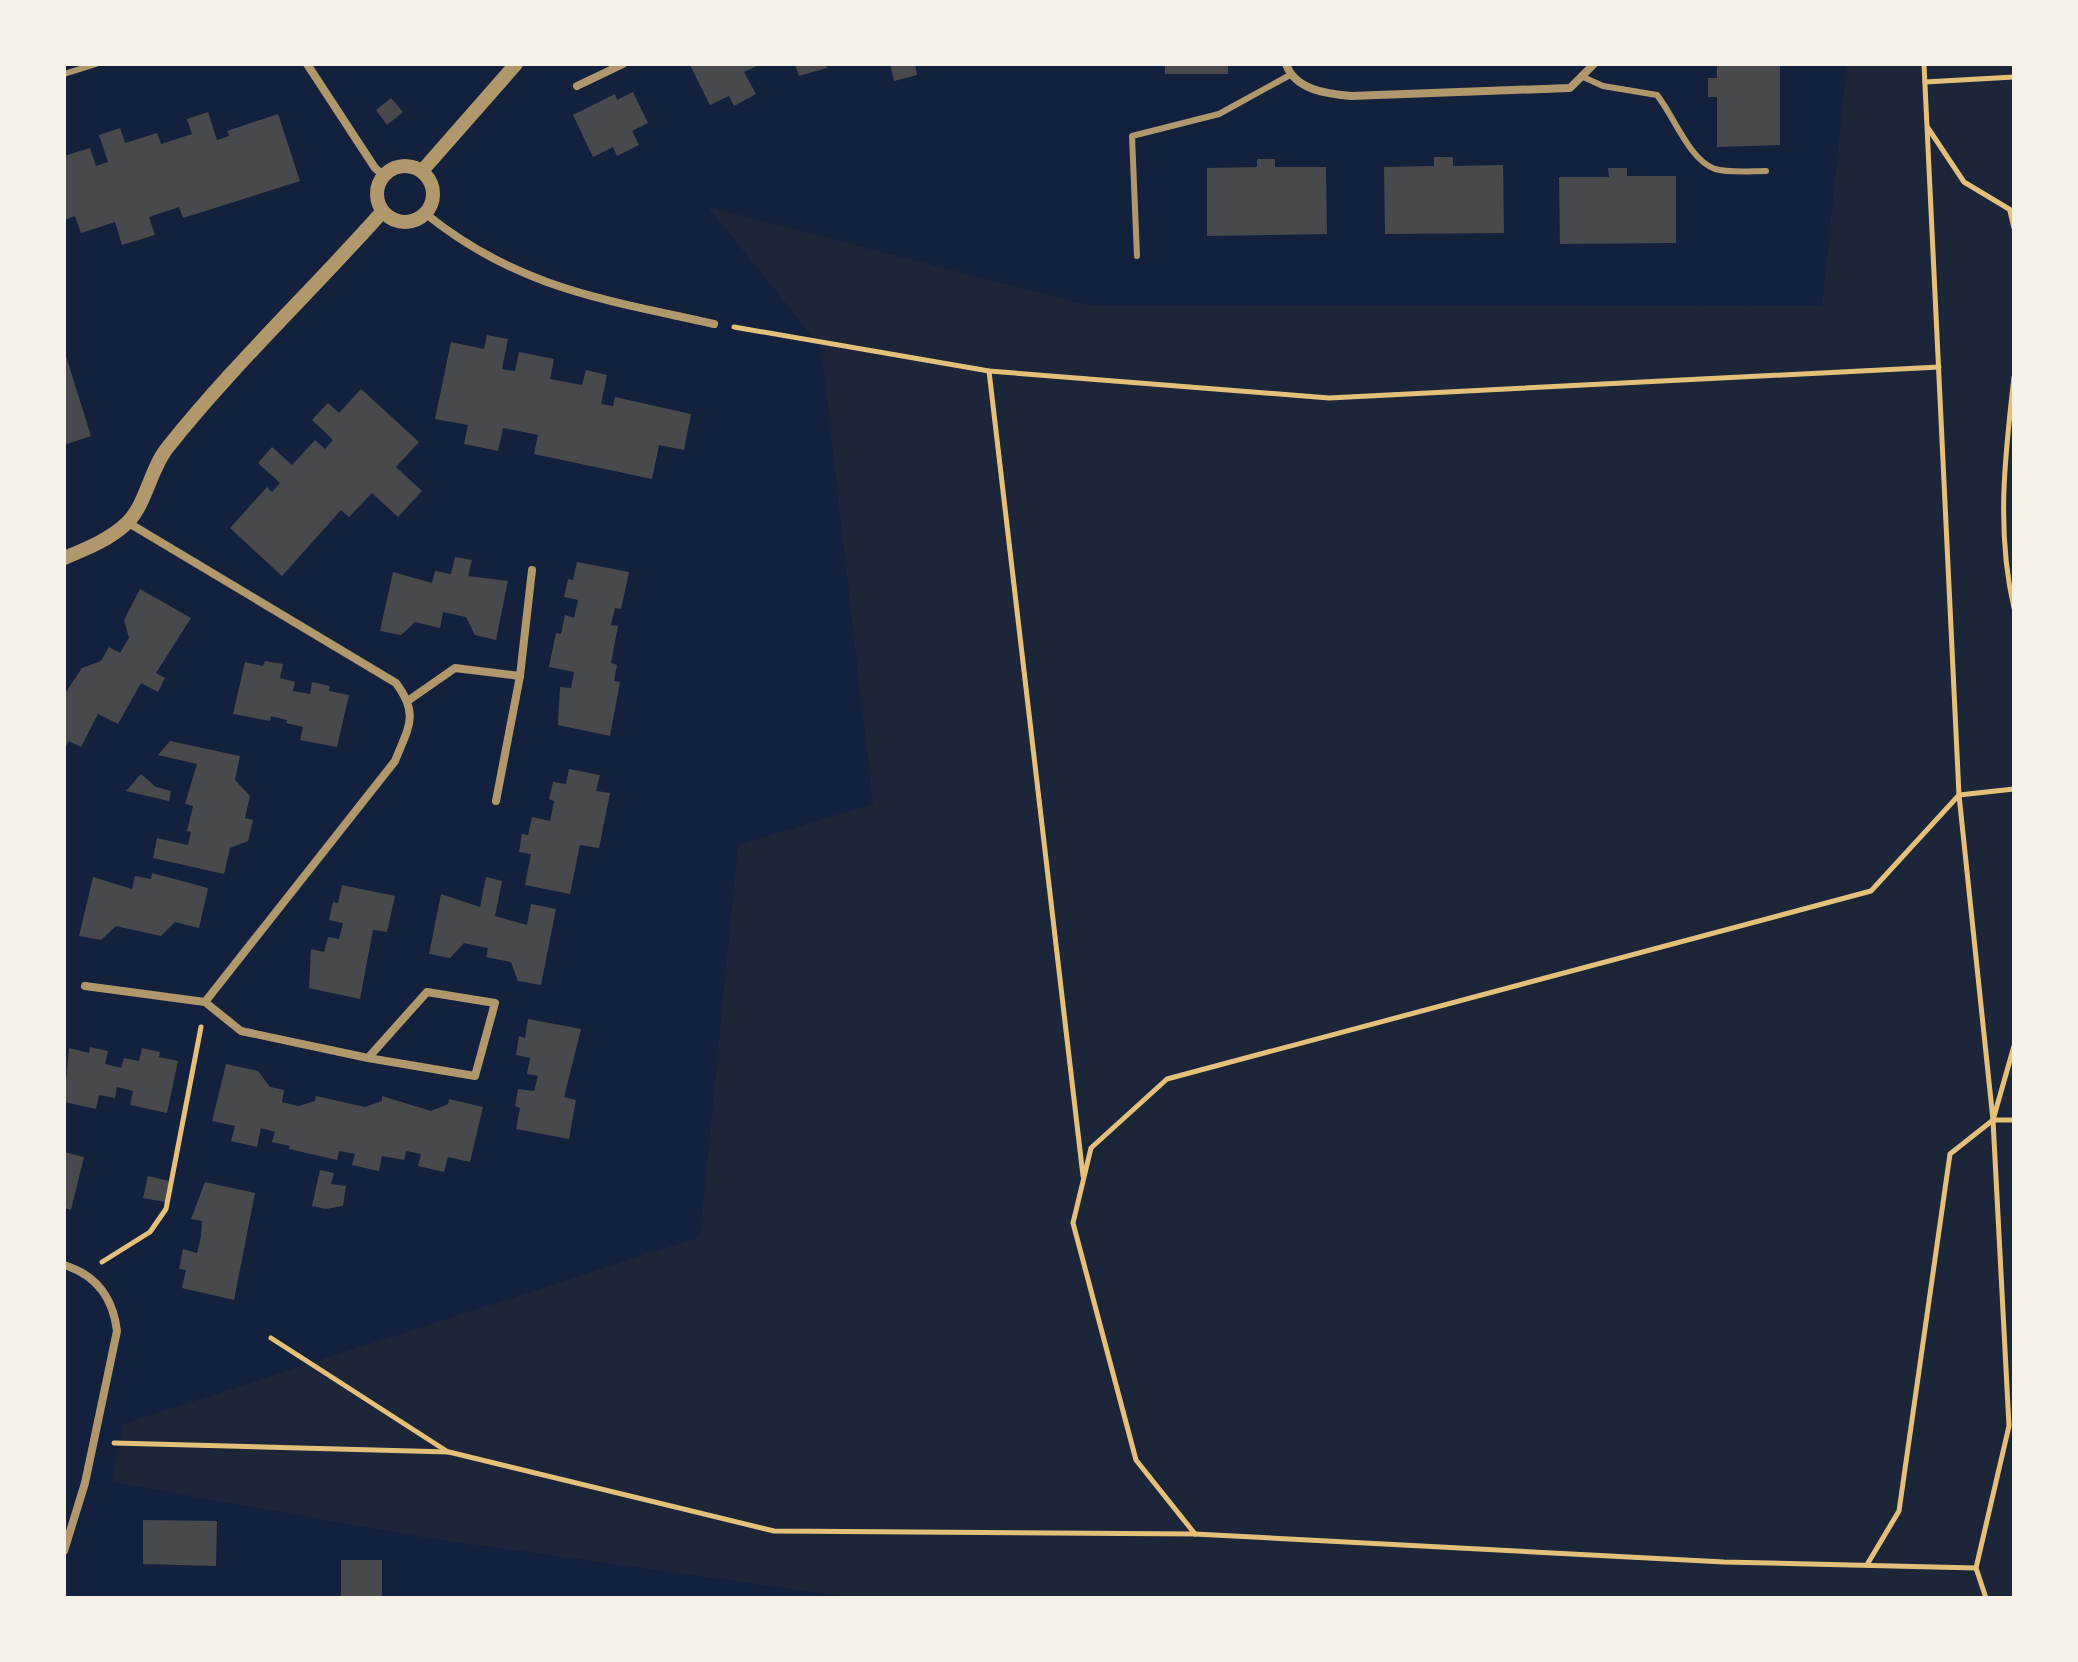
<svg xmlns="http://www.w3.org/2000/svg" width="2078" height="1662" viewBox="0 0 2078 1662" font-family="Overpass,sans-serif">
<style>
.green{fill:#1d2539}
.building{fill:#48494c}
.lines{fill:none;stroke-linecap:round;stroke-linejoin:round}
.path{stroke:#e5c07b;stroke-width:5}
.service{stroke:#b1986c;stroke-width:6}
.minor{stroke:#b1986c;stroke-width:8}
.tertiary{stroke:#b1986c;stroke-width:14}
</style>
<rect width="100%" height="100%" fill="#14213d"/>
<polygon class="green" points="1847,64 2014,64 2014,1598 857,1598 421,1537 112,1482 123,1424 700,1237 738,845 873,804 821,347 708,207 1086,305 1822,306"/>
<g class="building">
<polygon points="761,64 744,72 756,94 734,106 729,96 710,105 690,65"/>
<polygon points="795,64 826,64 827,68 799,76"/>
<polygon points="890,64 915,64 917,75 894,81"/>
<rect x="1165" y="64" width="63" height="10"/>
<polygon points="1717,64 1780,64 1780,145 1717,147 1717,97 1708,97 1708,78 1717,78"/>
<polygon points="633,92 648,123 632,131 639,145 617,156 613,147 593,157 573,115 615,94 617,100"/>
<polygon points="391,98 403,112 387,125 376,110"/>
<polygon points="208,112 217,140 229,136 227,131 278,114 300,181 183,218 179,207 149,217 155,235 122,245 115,222 81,233 75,216 64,220 64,156 90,148 96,166 108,162 99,135 120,128 125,143 157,133 161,144 192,134 187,119"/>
<polygon points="1434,157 1453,157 1453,166 1503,165 1504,233 1385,234 1384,167 1434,166"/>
<polygon points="1257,159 1275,159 1275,167 1326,167 1327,234 1207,236 1207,168 1257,167"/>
<polygon points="1608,168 1627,168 1627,176 1676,176 1676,243 1560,244 1559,177 1609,177"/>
<polygon points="487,335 508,339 502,369 515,371 519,352 554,359 550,379 582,385 586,370 607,375 601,404 613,406 615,397 691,414 684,450 659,445 652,479 534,454 538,435 503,428 498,451 464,444 468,425 435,419 451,342 484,349"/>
<polygon points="65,353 91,436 64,445 64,354"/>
<polygon points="361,389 419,442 396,467 422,491 398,517 372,493 349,517 341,510 282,576 230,528 267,487 272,492 280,483 258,463 272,447 292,465 315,440 325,449 333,440 312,420 328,403 339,413"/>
<polygon points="455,557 472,560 468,576 508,581 496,640 475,635 466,617 443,612 440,628 415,622 401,635 380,631 393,572 432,583 435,571 451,574"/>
<polygon points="577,562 629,572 621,609 615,608 611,625 618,626 611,663 617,665 614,681 620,682 610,736 558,725 560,687 571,688 574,672 549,667 556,633 561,634 565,615 574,618 578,600 564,597 568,579 573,580"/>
<polygon points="140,589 191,618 156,673 165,678 158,692 141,683 118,724 98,714 81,747 69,741 64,749 64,695 82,668 101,661 109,647 120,653 129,638 124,620"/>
<polygon points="265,661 283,664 280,678 295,682 293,691 310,694 312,682 330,686 329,691 349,695 337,747 300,740 303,727 286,723 287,720 271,716 270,721 233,714 245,662 263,666"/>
<polygon points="170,741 240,756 235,780 250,796 245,818 253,820 248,841 230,848 224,874 153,858 157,838 188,845 191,832 187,831 193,806 185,804 197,764 158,755"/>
<polygon points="569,769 600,775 596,791 610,793 599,848 580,845 570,894 525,885 531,854 519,852 522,834 528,835 532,817 550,821 554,801 549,799 553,782 566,784"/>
<polygon points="141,774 156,787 171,791 169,801 126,791"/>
<polygon points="152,873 208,888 199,928 175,922 161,936 116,926 101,940 79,936 93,877 132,889 135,876 151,879"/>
<polygon points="486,877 502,881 495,916 527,925 531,904 556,909 541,985 518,981 511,962 486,957 488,948 464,943 450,958 429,954 441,894 480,907"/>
<polygon points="342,885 395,896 387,932 373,930 360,999 309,988 311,949 324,952 328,937 339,939 343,923 329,920 333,902 338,903"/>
<polygon points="528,1019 581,1029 564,1097 576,1100 569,1139 516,1129 520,1108 515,1106 518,1089 534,1091 538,1076 527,1074 530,1058 516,1055 519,1036 525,1038"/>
<polygon points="90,1047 108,1051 105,1064 121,1068 124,1058 139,1061 142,1048 160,1052 159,1057 178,1061 167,1113 130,1105 133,1091 117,1087 115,1098 99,1095 96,1109 64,1102 69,1048 89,1053"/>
<polygon points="226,1064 258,1071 270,1087 284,1090 282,1102 298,1106 315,1101 316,1096 365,1107 382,1101 382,1096 431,1111 448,1104 449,1099 483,1107 470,1162 448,1157 444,1172 418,1166 421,1154 406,1151 404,1160 382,1156 379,1171 352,1165 355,1154 339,1151 337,1160 289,1149 290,1146 272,1142 275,1132 261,1128 257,1147 231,1141 235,1126 212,1121"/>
<polygon points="64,1152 84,1157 71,1210 64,1208"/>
<polygon points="320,1170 334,1173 331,1184 346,1186 343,1206 326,1209 312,1206"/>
<polygon points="148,1176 169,1181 165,1202 143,1198"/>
<polygon points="205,1182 255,1193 234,1300 182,1288 186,1270 179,1269 183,1249 197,1253 201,1236 202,1221 191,1219"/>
<polygon points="143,1520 217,1521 216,1566 143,1564"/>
<rect x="341" y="1560" width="41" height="38"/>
</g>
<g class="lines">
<g class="path">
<polyline points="1924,64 1959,795 1993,1120 2009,1426 1976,1568 1986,1598"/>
<polyline points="1925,82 2014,77"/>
<polyline points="1928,128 1964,182 2014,212"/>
<polyline points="2010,211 2014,228"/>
<polyline points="734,327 989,371 1329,398 1939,367"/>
<polyline points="989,371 1083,1176"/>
<path d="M2014,377C2005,455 1996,531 2014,608"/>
<polyline points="1993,1120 2014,1120"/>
<polyline points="102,1262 150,1232 166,1209 201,1027"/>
<polyline points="271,1338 448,1452"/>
<polyline points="114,1443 449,1452 774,1531 1195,1534 1724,1562 1976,1568"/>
<polyline points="1195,1534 1136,1460 1073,1223 1091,1148 1167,1079 1871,891 1959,795 2014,789"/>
<polyline points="1868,1563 1899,1511 1950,1154 1993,1120 2014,1046"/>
</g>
<g class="service">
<polyline points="64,74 96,64"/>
<path d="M1583,77L1603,86L1657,95C1674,116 1689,160 1715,169C1729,173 1751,171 1766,171"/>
<polyline points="1137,256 1132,136 1219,114 1290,75"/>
</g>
<g class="minor">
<polyline points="307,64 375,168 383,175"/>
<path d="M1286,64C1295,90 1327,94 1351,96L1570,88L1594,64"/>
<polyline points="577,86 623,64"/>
<path d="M426,214C518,288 603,299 714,324"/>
<path d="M127,522L396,683C420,715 408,728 395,761L205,1002"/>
<polyline points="409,700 455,668 520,676 532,570"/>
<polyline points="496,801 520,676"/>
<polyline points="85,986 205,1002 241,1031 368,1058 427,992 495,1003 475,1076 368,1058"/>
<path d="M64,1265C97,1275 113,1298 117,1331L85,1483L64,1551"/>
</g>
<g class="tertiary">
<circle cx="405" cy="194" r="28"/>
<polyline points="422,171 516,64"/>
<path d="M64,558C86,549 111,539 128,522C147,502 150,469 168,447C234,364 312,291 382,212"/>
</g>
</g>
<rect width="2078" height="1662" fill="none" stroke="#f6f1e7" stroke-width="132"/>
</svg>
